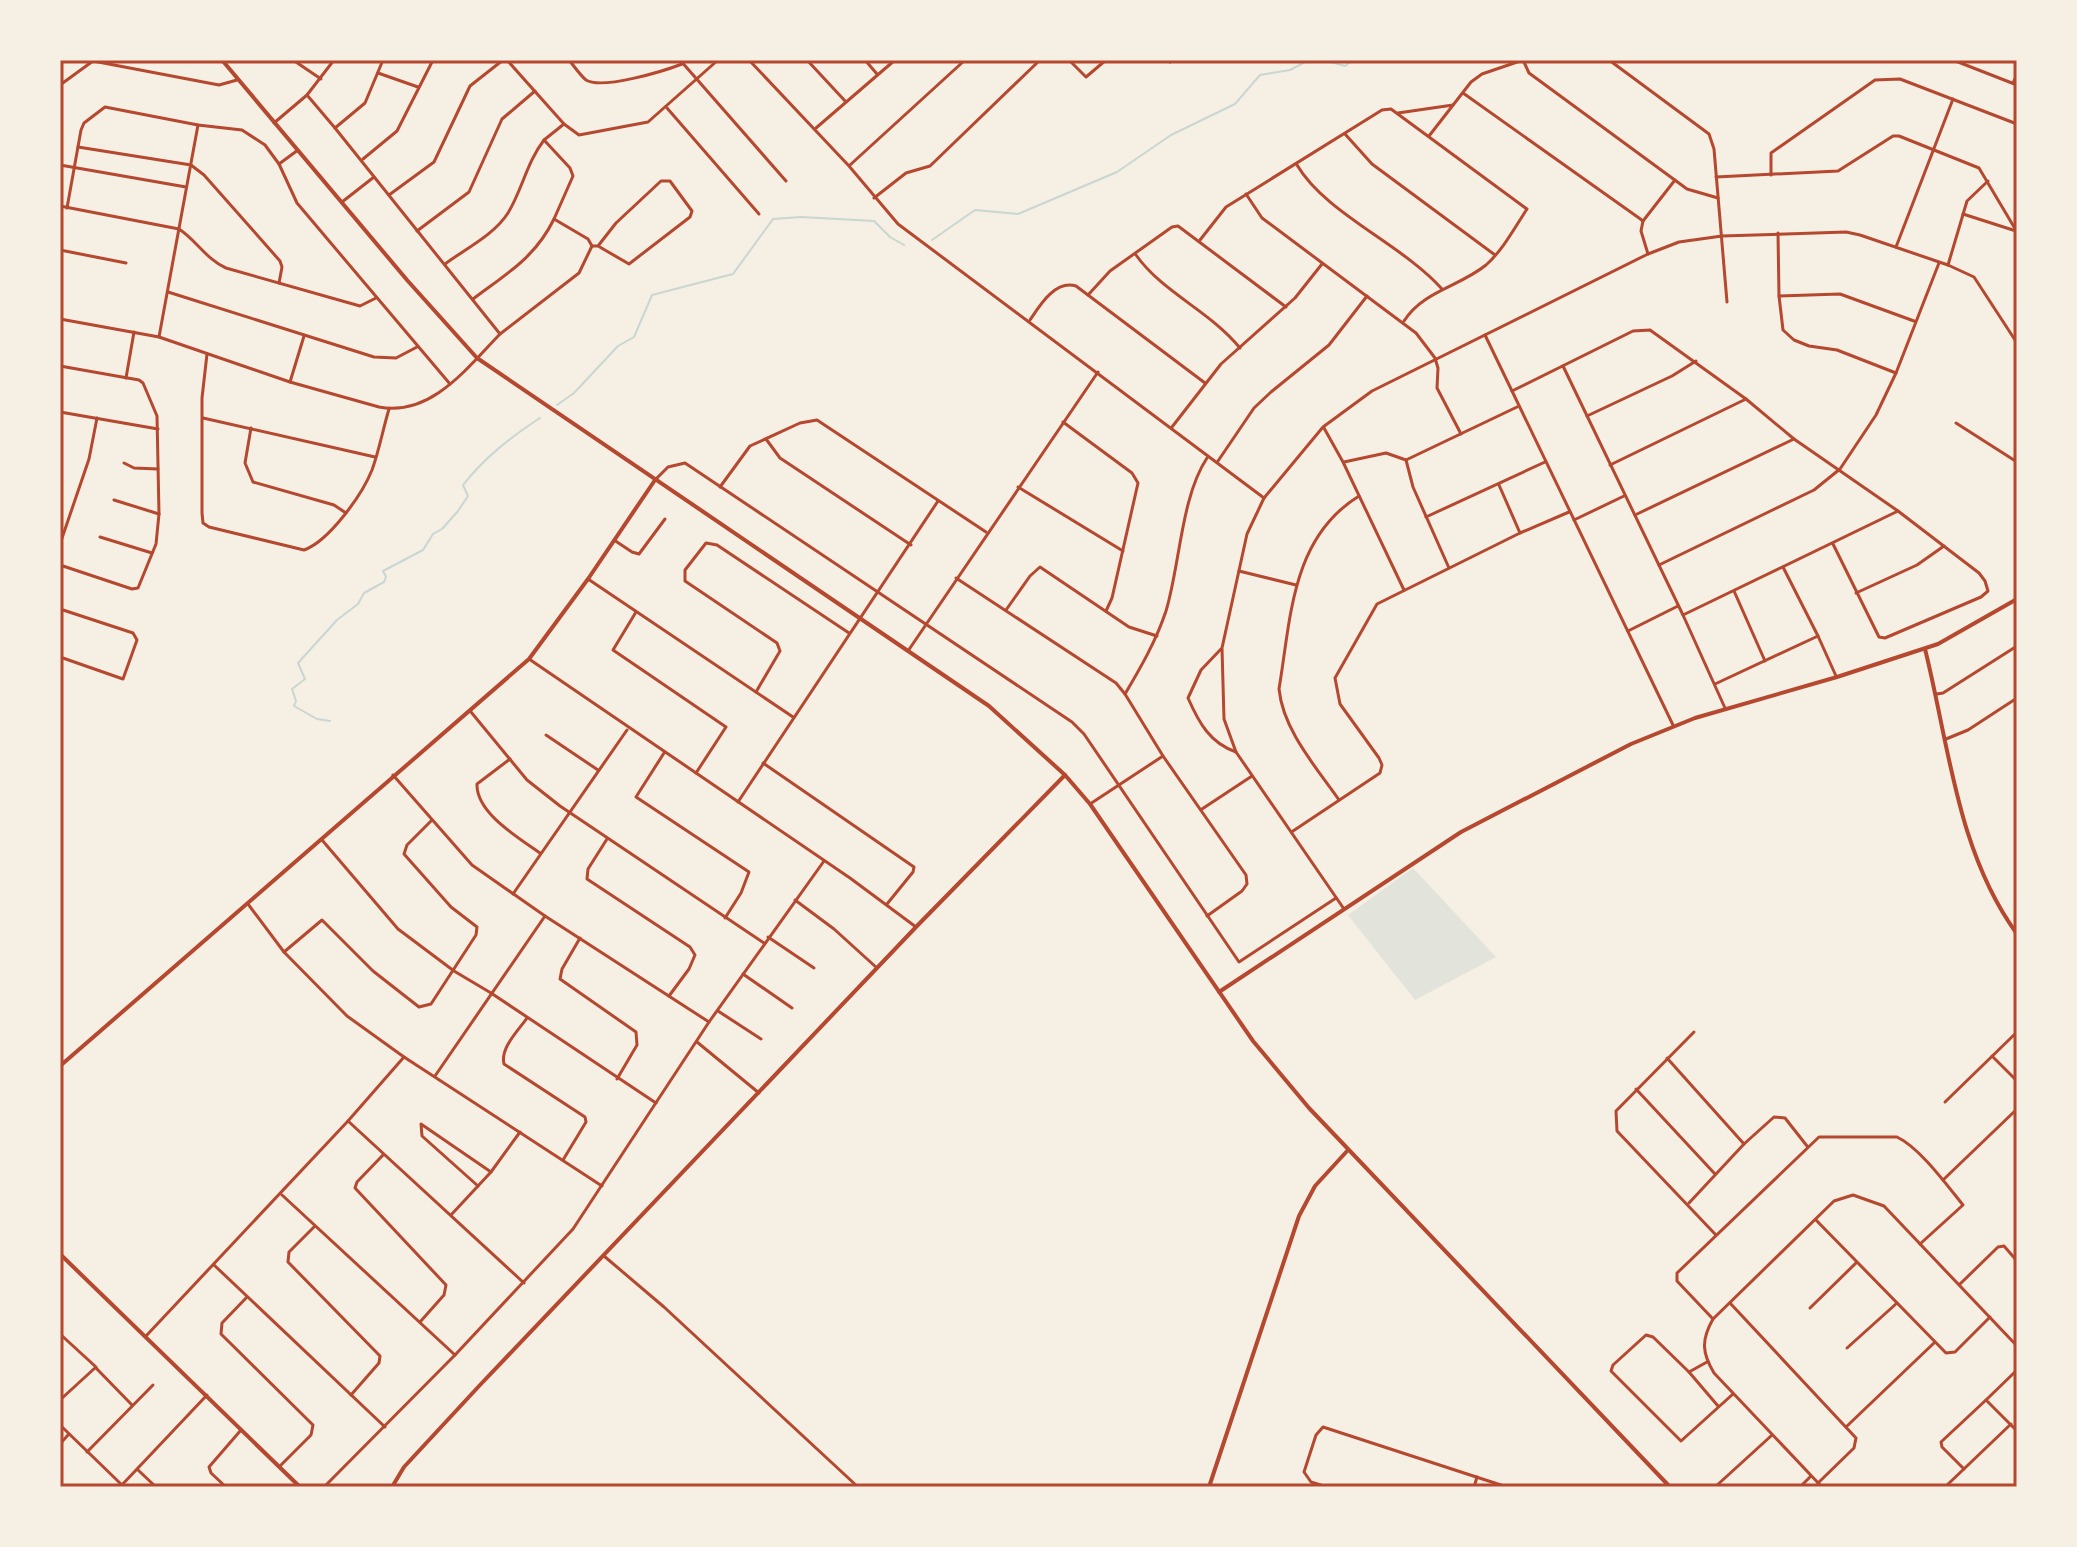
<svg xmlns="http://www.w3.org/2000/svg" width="2077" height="1547" viewBox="0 0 2077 1547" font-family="'PT Serif',serif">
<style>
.green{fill:#e2e4dc}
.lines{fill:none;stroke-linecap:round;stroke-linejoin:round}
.stream{stroke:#c9d6d2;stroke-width:2}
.minor{stroke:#b5482f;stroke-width:3}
.tertiary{stroke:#b5482f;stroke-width:4}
.neatline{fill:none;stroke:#b5482f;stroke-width:3}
</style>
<rect width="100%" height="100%" fill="#f6efe4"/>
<polygon class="green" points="1413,868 1496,957 1415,1000 1348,915"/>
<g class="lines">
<g class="stream">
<polyline points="1324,60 1345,66 1353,60"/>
<polyline points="932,240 975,210 1018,214 1117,172 1171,135 1235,104 1260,75 1290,70 1309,60"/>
<polyline points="557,405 574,393 618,346 634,337 652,295 733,274 773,219 801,217 874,221 890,237 904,245"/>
<path d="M330,721L317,719L294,706L296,701L292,689L305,679L298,663L337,620L358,604L364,593L384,582L386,577L383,571L423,550L433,534L442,529L458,511L468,496L463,485C485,457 511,437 540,418"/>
</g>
<g class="minor">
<polyline points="293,60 321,79"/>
<polyline points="334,60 307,95 335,128 365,103 383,60"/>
<polyline points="507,60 564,124 579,135 648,122 718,60"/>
<path d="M569,60C574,66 580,75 586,80C602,90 664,71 682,64"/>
<polyline points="680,60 786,181"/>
<polyline points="749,60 849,166 898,224 1264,498"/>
<polyline points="807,60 846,102"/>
<polyline points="865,60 877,74"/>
<polyline points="1069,60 1086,77 1106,60"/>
<polyline points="1168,60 1170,62"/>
<polyline points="1609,60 1709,134 1714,149 1727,302"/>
<polyline points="1953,60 2017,85"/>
<polyline points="378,73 418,87"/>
<polyline points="2013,83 2017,74"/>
<polyline points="60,85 93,61 219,85 237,80"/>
<polyline points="1463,93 1639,218 1643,221 1641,231 1648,254"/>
<polyline points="667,108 759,214"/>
<polyline points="1398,113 1453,105"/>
<polyline points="274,123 307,95"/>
<polyline points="816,128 895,60"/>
<polyline points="1345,134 1372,164 1495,255"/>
<polyline points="1429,136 1471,82 1482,74 1523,60 1529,73 1687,189 1718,198"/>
<polyline points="78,147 191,165 204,175 280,261 282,267 279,283"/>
<polyline points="363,159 397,131 433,60"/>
<polyline points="279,164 297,203 450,384"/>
<polyline points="60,165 186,187"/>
<polyline points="850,165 965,60"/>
<path d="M1297,165C1326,214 1402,244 1442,289"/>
<polyline points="1771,175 1771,153 1875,80 1900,79 2017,124"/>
<polyline points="1716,177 1838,171 1893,136 1899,136 1979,168 2017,232"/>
<polyline points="1246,194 1262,218 1416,333 1435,358 1438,368 1437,388 1461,434"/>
<polyline points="389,195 434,162 470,86 503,60"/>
<polyline points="874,198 906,173 930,166 1040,60"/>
<polyline points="342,202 374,177"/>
<path d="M60,206L179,229C196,240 207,260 226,268L360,306L376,298"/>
<polyline points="67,208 81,130 84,123 105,107 198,125 242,130 265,145 279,164 298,150"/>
<polyline points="1963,214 2016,231"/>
<polyline points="554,219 573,176 570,168 544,140 564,124"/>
<polyline points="1643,221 1675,180"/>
<polyline points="417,231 469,192 502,119 535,91"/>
<polyline points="1778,233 1779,296 1783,330 1794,340 1809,346 1837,350 1896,373"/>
<path d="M1200,240L1226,207L1382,110L1391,109L1527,209C1515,227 1503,250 1486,265C1459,287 1423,291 1404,321"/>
<polyline points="592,246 598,246 629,264 690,217 692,211 670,181 661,181 616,223 598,246"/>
<polyline points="1896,247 1953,99"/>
<polyline points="60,250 126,263"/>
<path d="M1136,255C1163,293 1210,311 1240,348"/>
<path d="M445,264C465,249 494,235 508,213C522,190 527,162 544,140"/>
<polyline points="1948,265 1967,201 1988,181"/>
<polyline points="168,292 374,357 396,358 417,347"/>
<polyline points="1088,295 1110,271 1172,227 1178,226 1286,307"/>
<polyline points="1779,296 1840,294 1914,321"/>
<path d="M473,299C506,274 535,258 554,219L588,239L592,246L579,273L500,334"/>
<path d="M60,319L159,337L290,382L379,407C431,417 468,367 500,334L335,128"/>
<path d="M1030,320C1040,305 1055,280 1076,286L1205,383"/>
<polyline points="1485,335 1673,725"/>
<polyline points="159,337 198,125"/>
<path d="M207,354L202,398V513L203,523L209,527L304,550C329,541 362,495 372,470C379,451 383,429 389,409"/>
<polyline points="60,366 139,380 143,383 157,416 159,514 156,544 138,588 132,589 60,565"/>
<polyline points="1563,366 1683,615 1725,708"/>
<polyline points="126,378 134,332"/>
<polyline points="290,382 304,336"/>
<polyline points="1512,391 1633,331 1650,330 1746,399 1794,439 1898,511 1979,573 1985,581 1988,591 1981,597 1885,638 1879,637 1833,544"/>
<polyline points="60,412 158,429"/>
<polyline points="1587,416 1672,376 1696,361"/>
<polyline points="203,418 375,457"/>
<polyline points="1063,422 1132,473 1138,483 1112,598 1106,611"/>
<polyline points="1956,423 2017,462"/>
<polyline points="1172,427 1221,364 1295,298 1322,264"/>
<polyline points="251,428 245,463 253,482 334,505 346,513"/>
<polyline points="1324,428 1343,462 1404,590"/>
<polyline points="766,439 780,458 911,545"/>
<polyline points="1406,460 1517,407"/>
<polyline points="1218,461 1254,408 1271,392 1329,345 1367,296"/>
<polyline points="1344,462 1386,453 1406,460 1413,487 1449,568"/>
<polyline points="124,463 134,468 158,469"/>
<polyline points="1610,465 1746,399"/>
<polyline points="656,479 668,467 685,463 1072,722 1084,734 1239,962 1336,898"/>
<polyline points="1499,485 1520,533"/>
<polyline points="720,487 750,446 800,423 817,420 986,532"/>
<polyline points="1018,487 1123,551"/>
<polyline points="114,500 159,514"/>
<polyline points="1635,515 1794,439"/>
<polyline points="1426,517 1545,462"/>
<polyline points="1574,520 1624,496"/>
<polyline points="100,537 152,553"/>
<polyline points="614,540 632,552 639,554 665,519"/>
<polyline points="60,544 89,459 97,418"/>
<polyline points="1659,565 1814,490 1840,469 1876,415 1896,373 1939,263"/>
<polyline points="1239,571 1296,585"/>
<polyline points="956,578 1116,683 1125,694 1163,756 1246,875 1247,884 1242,891 1207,916"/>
<polyline points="588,579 793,717"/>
<polyline points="1734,591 1765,661"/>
<polyline points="1856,593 1917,565 1944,546"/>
<polyline points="60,609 133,633 137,640 123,679 60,657"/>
<polyline points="1006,610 1030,576 1040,567 1129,627 1157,636"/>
<polyline points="636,612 613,650 726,727 696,773"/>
<polyline points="1683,615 1898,511"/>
<polyline points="1628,631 1678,606"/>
<polyline points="1818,636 1836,676"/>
<path d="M1221,649L1201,670L1188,698C1199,723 1210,743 1236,752"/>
<polyline points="908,651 1098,372"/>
<polyline points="529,659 850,878 916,927"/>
<polyline points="1715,684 1818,636 1783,567"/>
<polyline points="756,692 780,651 777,643 685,581 685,570 706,543 717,545 849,633"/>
<path d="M1125,694C1141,667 1156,641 1166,611C1180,565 1181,497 1207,458"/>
<polyline points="1937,694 1943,693 2017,646"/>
<polyline points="471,712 527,780 560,806 764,943"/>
<polyline points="546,735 598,770"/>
<polyline points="1946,739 1968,730 2017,698"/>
<polyline points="664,753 636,797 749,872 741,893 725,918"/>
<path d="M510,759L477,784C476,813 519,838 540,853"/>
<polyline points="763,763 914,867 913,872 887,904"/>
<polyline points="393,775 472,865 545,916 709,1022"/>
<path d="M1339,800C1316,767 1283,730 1279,689C1291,618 1291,538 1359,496"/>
<polyline points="738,802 938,501"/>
<polyline points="1090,804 1163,756"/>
<polyline points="1202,809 1252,776"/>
<polyline points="1293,831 1380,773 1382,765 1379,758 1340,704 1335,678 1377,604 1520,533 1569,512"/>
<polyline points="607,839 588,869 587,879 690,947 695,955 689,969 669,996"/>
<polyline points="322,840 398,929 454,971 491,993 656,1103"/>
<polyline points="513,894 627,730"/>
<polyline points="795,900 834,929 877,968"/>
<polyline points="248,904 284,952 347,1016 404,1057 602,1186"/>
<polyline points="1344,909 1236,752 1224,719 1222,648 1247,534 1264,498 1323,427 1372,391 1648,254 1679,242 1722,236 1846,232 1860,235 1948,265 1974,277 2017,343"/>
<polyline points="768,937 814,968"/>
<polyline points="580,938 562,969 560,979 636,1032 637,1045 617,1079"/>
<polyline points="284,952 322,920 373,971 419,1007 431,1004 476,935 477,927 451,907 404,854 407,845 432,820"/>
<polyline points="743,974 792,1008"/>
<polyline points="718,1011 761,1039"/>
<path d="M527,1018C518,1031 500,1048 504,1064L585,1117L586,1122L563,1160"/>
<polyline points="1694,1032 1616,1111 1617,1131 1715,1234"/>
<polyline points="697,1042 759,1093"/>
<polyline points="1992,1056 2017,1081"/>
<polyline points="1667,1058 1744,1144"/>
<polyline points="435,1076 545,916"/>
<polyline points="1636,1089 1715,1174"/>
<polyline points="1945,1102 2017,1032"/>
<polyline points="348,1121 524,1283"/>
<polyline points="383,1155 357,1182 355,1188 446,1285 444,1295 420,1322"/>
<polyline points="1943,1180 2017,1109"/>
<polyline points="478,1186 422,1136 421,1124 491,1172"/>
<polyline points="282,1195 455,1355"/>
<polyline points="1689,1203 1744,1144 1774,1117 1785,1118 1807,1146"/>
<polyline points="451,1215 491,1172 520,1132"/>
<polyline points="1816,1220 1946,1353 1955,1352 1990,1317"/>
<polyline points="314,1227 289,1252 288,1262 380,1356 379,1363 351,1395"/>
<polyline points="604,1256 664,1307 858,1487"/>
<polyline points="214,1265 385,1427"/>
<polyline points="1960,1284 1998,1247 2004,1246 2017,1261"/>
<polyline points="247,1297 222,1323 221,1334 313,1425 311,1435 280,1466"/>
<polyline points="1730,1303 1856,1438 1854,1448 1818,1483"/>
<polyline points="1810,1308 1856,1263"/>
<path d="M1713,1319L1677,1281V1273L1819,1137H1897C1920,1148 1946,1184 1963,1205L1920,1244"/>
<polyline points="60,1334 96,1367 60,1400"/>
<polyline points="146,1336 348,1121 404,1057"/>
<polyline points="1847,1348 1897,1303"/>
<polyline points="1707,1362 1689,1372 1653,1337 1646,1335 1613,1365 1611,1371 1681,1441 1733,1394"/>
<polyline points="96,1368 132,1405"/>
<polyline points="2017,1370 1986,1400 2017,1431"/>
<polyline points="1689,1372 1718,1406"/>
<polyline points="60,1425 122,1485"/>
<polyline points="1847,1426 1934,1343"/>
<polyline points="60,1444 68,1435"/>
<polyline points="87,1452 153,1385"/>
<polyline points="1964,1469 1942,1447 1941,1442 1986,1400"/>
<polyline points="138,1470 156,1487"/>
<polyline points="120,1487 207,1395"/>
<polyline points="226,1487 211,1473 209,1467 241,1430"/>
<polyline points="324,1487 455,1355 573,1229 709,1022 824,861"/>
<polyline points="1327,1487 1311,1482 1304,1472 1316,1435 1323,1427 1507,1487"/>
<polyline points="1474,1487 1477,1477"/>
<polyline points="1715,1487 1771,1436"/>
<polyline points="1800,1487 1811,1476"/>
<path d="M1822,1487L1714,1373C1702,1353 1701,1340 1713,1319L1834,1201L1853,1195L1884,1206L2017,1346"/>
<polyline points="1945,1487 2011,1424"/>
</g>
<g class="tertiary">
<polyline points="222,60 407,280 477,358 989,706 1065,775 1090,804 1253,1041 1309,1108 1670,1487"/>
<path d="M1925,649C1949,745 1957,852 2017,934"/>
<polyline points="1219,992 1461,832 1631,744 1695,718 1837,677 1938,644 2017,599"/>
<polyline points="60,1066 529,659 588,579 655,480"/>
<polyline points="60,1254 300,1487"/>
<polyline points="392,1487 404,1467 480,1385 916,927 1065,775"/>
<polyline points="1209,1487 1299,1216 1315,1186 1348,1150"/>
</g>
</g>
<rect width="2077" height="1547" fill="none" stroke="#f6efe4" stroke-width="124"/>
<rect x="62" y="62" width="1953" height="1423" class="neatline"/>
</svg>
